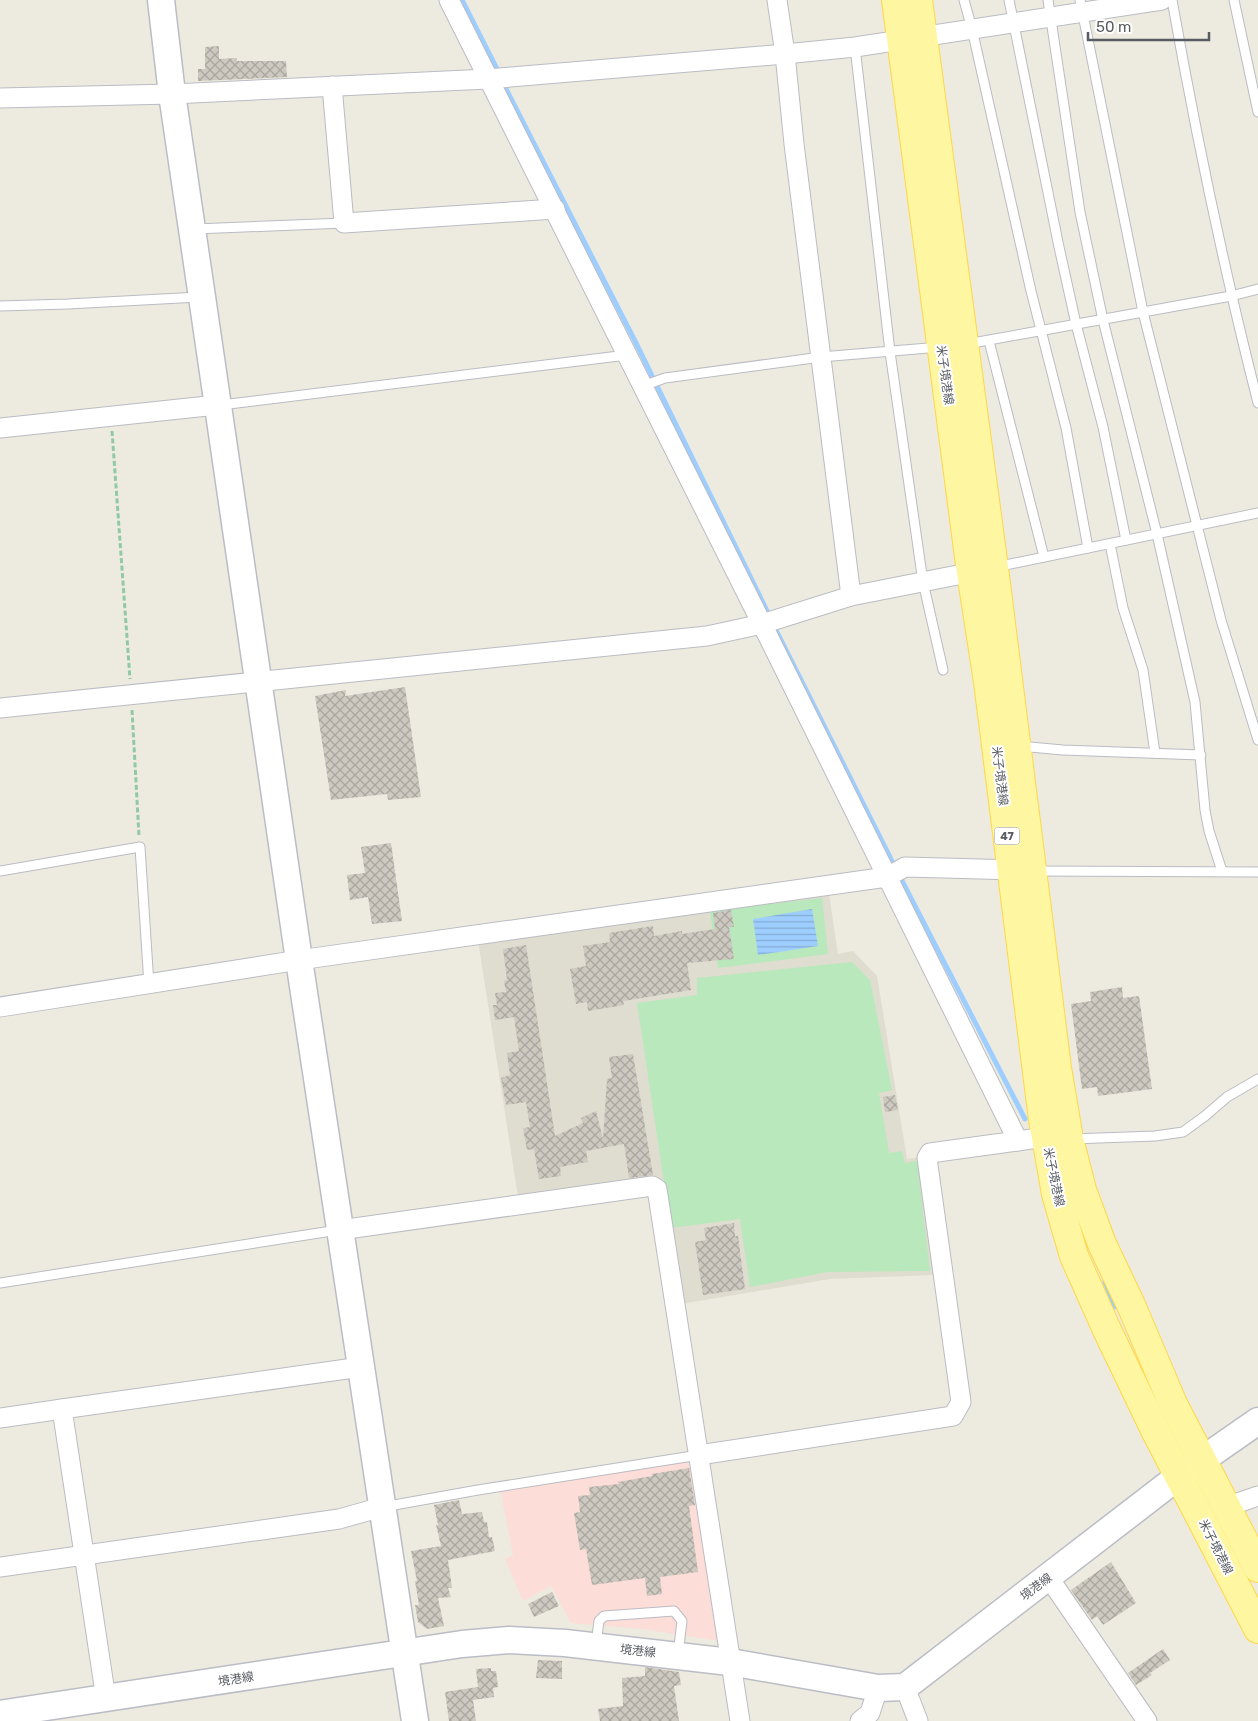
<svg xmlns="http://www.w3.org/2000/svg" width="1258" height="1721" viewBox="0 0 1258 1721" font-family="Rubik,'Noto Sans JP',sans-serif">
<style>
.education{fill:#dfddcf}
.medical{fill:#fdddd7}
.grass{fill:#b8e8bb}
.water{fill:url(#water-rules)}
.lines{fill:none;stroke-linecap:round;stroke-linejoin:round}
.stream{stroke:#9dceff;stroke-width:5}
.building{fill:url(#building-cross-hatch)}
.lane-casing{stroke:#babcc3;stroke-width:11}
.street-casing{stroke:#babcc3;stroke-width:21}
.secondary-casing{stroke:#babdc5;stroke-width:29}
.primary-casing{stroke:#ffd746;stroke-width:30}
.path{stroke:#91c9a4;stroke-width:3;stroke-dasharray:5 2.5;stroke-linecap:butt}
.lane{stroke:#fff;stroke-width:9}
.street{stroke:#fff;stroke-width:19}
.secondary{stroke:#fff;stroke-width:26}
.primary{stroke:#fff6a2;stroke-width:28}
.labels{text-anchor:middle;stroke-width:4;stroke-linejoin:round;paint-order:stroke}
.shield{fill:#fff;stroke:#8a8d91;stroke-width:1}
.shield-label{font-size:11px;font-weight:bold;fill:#585c62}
.street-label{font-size:12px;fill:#585c62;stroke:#fff}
</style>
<defs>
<pattern id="water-rules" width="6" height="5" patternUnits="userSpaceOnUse" patternTransform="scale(1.25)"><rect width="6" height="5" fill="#9dceff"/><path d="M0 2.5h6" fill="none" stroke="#83aad2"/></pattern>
<pattern id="building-cross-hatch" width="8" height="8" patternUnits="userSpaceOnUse" patternTransform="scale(1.25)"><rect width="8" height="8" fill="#cdc9c0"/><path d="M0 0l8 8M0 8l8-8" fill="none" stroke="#a9a69f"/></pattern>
</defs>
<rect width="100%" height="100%" fill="#edebdf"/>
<polygon class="education" points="829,894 838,954 853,951 877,976 907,1159 920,1157 936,1275 830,1279 681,1304 658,1182 518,1197 478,940"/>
<polygon class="medical" points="694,1461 719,1641 643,1629 571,1623 551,1586 523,1601 505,1559 513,1555 500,1489"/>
<g class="grass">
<polygon points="822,898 828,954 718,968 710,911"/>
<polygon points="852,962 870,980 892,1090 879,1093 889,1153 902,1151 905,1163 917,1161 930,1271 827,1272 750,1287 740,1219 671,1228 637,1003 697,995 697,978"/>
</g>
<polygon class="water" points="812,909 818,946 758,955 753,919"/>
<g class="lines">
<g class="stream">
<polyline points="462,0 499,73"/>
<polyline points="502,81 635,341 770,617"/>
<polyline points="773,624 895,867"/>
<polyline points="899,875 1025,1119"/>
<polyline points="1105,1282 1114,1307"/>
</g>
</g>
<g class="building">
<polygon points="219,46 219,59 237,58 237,61 286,61 287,77 198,81 198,69 205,69 205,47"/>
<polygon points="405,687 421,797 388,800 387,794 331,800 315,696 346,690 345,696"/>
<polygon points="391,843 402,921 372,924 368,897 350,900 347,875 365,873 361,847"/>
<polygon points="731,910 734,927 729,927 734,959 687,963 691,990 623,1001 624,1005 588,1011 587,1002 576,1004 570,969 586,966 583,946 610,942 609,933 653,926 654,936 682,931 682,934 715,929 713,913"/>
<polygon points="526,945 555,1136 583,1123 581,1118 596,1111 603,1139 607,1079 612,1078 609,1057 633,1054 653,1175 629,1178 624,1144 586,1151 588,1162 560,1167 561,1176 539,1179 534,1149 527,1150 523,1128 530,1127 526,1102 506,1105 501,1078 510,1075 507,1053 519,1051 514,1017 495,1020 493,1005 497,1005 495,993 506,992 504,981 507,980 503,949"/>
<polygon points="1122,987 1123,998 1139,996 1152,1089 1098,1096 1097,1087 1082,1089 1071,1004 1091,1001 1090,992"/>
<polygon points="895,1095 898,1110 885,1112 883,1097"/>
<polygon points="734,1223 735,1236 738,1236 745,1289 703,1295 695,1242 706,1240 704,1228"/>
<polygon points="689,1468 695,1505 689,1506 698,1572 660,1577 662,1594 647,1596 645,1578 592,1585 586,1549 580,1550 574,1513 580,1512 578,1496 590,1495 589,1487 619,1484 618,1482 652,1476 652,1474"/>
<polygon points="459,1500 462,1514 482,1512 484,1522 487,1522 489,1537 492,1537 495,1551 448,1560 452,1588 448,1588 451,1597 438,1598 444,1626 427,1629 418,1622 415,1605 419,1605 415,1581 417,1581 411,1551 441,1546 436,1525 438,1525 434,1505"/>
<polygon points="1111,1562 1136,1603 1103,1625 1097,1616 1092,1620 1071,1590"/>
<polygon points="552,1592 559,1606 534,1617 528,1604"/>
<polygon points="1163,1649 1170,1660 1150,1673 1152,1675 1136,1685 1128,1673"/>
<polygon points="538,1660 562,1661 562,1679 536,1678"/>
<polygon points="645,1667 679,1672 681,1685 674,1686 679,1721 600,1721 598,1709 623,1706 622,1678 645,1676"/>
<polygon points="491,1668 491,1671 496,1671 498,1687 493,1688 494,1697 473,1700 476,1721 449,1721 445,1692 478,1687 476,1669"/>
</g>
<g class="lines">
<defs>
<g id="lane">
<polyline points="964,0 972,29 1031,291 1066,428 1088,548"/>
<polyline points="1009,0 1059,247 1076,324 1103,427 1126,540"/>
<polyline points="1048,0 1080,212 1103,320 1157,534 1195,702 1205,810 1209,831 1222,871"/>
<polyline points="1080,0 1143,312 1221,620 1258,740"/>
<path d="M1172,0C1196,135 1224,270 1258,403"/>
<polyline points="1234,0 1258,112"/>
<polyline points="855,47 890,352 923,582 943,670"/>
<polyline points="195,229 344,223"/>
<polyline points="0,306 68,304 199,297"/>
<polyline points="989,341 1044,557"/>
<polyline points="967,344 1231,296 1258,289"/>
<polyline points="643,386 665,378 821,357 940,347"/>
<polyline points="221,405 627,355"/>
<polyline points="1110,544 1123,608 1143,670 1155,753"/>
<polyline points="996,567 1258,513"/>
<polyline points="1019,746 1063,750 1201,755"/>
<polyline points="0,871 140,847 149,985"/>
<polyline points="1036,871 1258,872"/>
<polyline points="1071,1139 1155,1136 1183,1132 1205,1116 1227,1097 1258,1079"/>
<polyline points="0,1283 338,1230"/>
<polyline points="383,1507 478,1490 699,1455"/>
<polyline points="596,1644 599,1621 604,1616 674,1611 682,1621 678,1654"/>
</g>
<g id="street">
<polyline points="449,0 762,624 1018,1141"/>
<polyline points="777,0 785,54 794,144 851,596"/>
<polyline points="332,86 344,223 555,209"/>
<polyline points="0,98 172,94 488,79 785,54 855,47 1162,0"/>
<polyline points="0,428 217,405"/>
<polyline points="0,708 707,636 762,624 851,596 983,570"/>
<polyline points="0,1007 299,960 887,877 905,867 1022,870"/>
<polyline points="340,1230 652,1186 657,1189 740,1721"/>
<polyline points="0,1418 62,1409"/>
<polyline points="699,1455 953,1416 961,1402 927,1158 930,1153 1046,1137"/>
<polyline points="1226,1507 1258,1496"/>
<polyline points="0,1567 339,1519 382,1507"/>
<polyline points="1049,1578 1147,1721"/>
<polyline points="905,1687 918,1721"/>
<polyline points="106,1699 62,1409 361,1367"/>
<polyline points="860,1721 870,1713 878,1688"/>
</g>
<g id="secondary">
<polyline points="161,0 172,94 202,297 299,960 415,1721"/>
<polyline points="0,1714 462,1644 509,1640 565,1643 730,1662 878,1688 905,1687 1179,1476 1258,1421"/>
</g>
<g id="primary">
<polyline points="896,0 971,572 988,682 1043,1120 1056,1194 1074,1256 1107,1330 1154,1428 1258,1629"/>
<polyline points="918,0 994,568 1057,1068 1069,1139 1082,1190 1102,1244 1131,1305 1173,1404 1258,1568"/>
</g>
</defs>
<use href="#lane" class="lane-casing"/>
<use href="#street" class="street-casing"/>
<use href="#secondary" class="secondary-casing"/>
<use href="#primary" class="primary-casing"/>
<g class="path">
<polyline points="112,431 130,679"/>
<polyline points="132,710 139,836"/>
</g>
<use href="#lane" class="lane"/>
<use href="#street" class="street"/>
<use href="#secondary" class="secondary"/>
<use href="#primary" class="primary"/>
</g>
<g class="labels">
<rect class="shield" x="994.5" y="827.5" width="25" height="17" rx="4"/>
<g class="shield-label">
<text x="1007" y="840">47</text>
</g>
<g class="street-label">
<text transform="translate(945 375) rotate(82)" y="4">米子境港線</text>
<text transform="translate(1000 776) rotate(83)" y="4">米子境港線</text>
<text transform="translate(1054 1177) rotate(78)" y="4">米子境港線</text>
<text transform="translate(1216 1547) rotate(63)" y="4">米子境港線</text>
<text transform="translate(1036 1587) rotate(-37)" y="4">境港線</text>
<text transform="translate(638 1651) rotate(6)" y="4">境港線</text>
<text transform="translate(236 1679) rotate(-9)" y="4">境港線</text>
</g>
</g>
<path d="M1088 32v8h121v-8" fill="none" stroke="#585c62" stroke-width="2.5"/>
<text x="1096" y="32" font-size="15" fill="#585c62" stroke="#ffffff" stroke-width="4" paint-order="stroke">50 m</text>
</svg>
